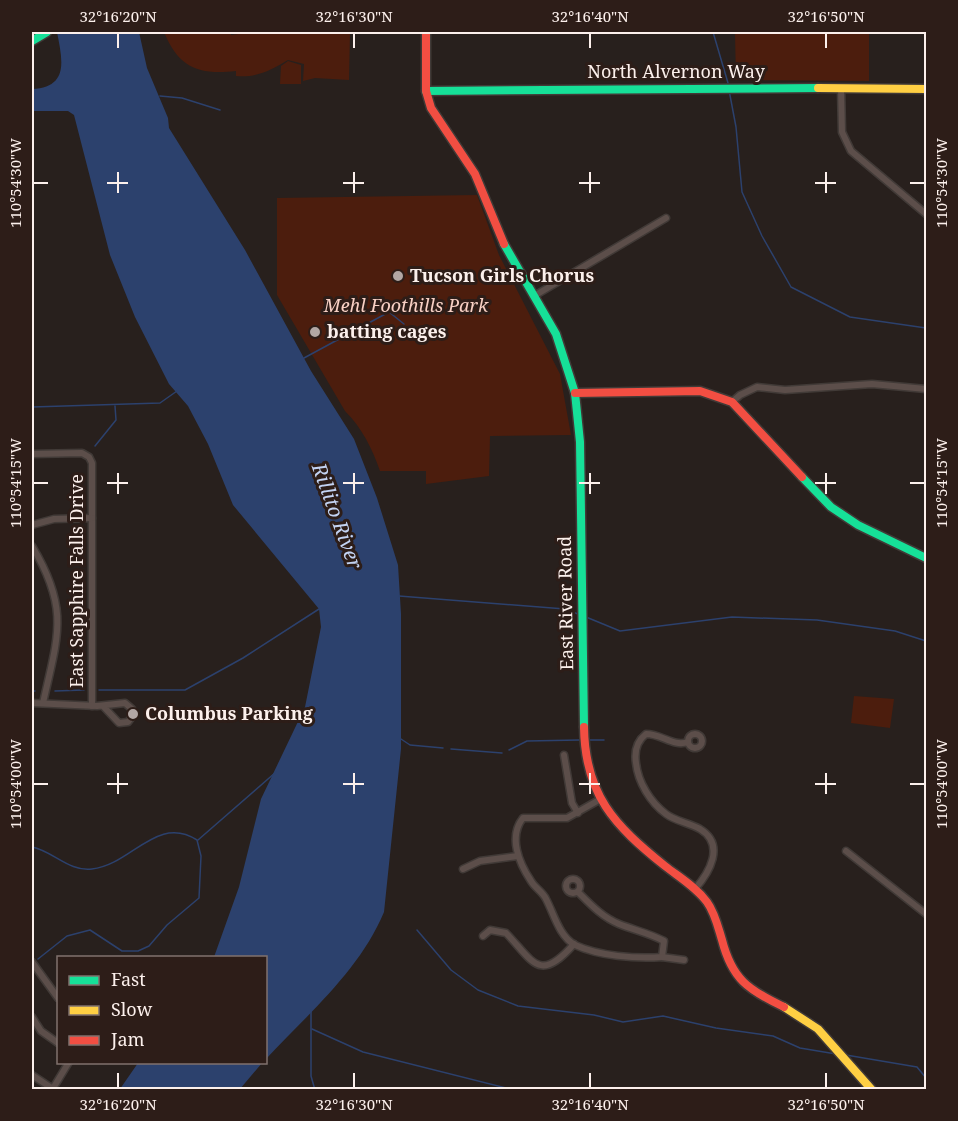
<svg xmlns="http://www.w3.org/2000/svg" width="958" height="1121" viewBox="0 0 958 1121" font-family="'Noto Serif',serif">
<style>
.green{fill:#4c1d0d}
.water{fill:#2c416d}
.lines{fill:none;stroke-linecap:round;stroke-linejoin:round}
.stream{stroke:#2c416d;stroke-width:1.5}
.street-casing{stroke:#413a37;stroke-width:9}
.fast-casing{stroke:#413a37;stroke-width:11}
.slow-casing{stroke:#413a37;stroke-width:11}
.jam-casing{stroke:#413a37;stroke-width:11}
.street{stroke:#5c4e4a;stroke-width:6}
.fast{stroke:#16e098;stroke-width:8}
.slow{stroke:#ffcf43;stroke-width:8}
.jam{stroke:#f24e42;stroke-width:8}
.ticks{fill:none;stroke:#fcf0ec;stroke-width:2}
.poi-dot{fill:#b2a7a4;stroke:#2d1d18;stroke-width:2}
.labels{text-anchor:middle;stroke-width:6;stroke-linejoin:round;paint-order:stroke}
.street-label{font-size:18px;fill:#fcf0ec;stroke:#2d1d18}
.poi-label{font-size:18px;font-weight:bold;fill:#fcf0ec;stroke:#2d1d18;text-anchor:start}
.park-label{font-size:18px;font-style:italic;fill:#f9d1c5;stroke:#2d1d18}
.water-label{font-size:20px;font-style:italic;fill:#c3d3f3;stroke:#2d1d18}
.neatline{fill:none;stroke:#fcf0ec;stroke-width:2}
.ticks-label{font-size:15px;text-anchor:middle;fill:#fcf0ec}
</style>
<rect width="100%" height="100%" fill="#28201d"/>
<g class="green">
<path d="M164,32H231V35L238,34V32H350L349,80L315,78L303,81L304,64L288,60C271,70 257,78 236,76V71C198,75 179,68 164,32Z"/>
<polygon points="735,32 869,32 869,81 736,80"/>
<polygon points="288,61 301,65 301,84 280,84 281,66"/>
<path d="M477,195L499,255L560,374L571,435L490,436L489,476L426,484V471H380C372,448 362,428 345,411L277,295V198Z"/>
<polygon points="854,696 894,699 890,728 851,723"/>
</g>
<g class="water">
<path d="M57,32H139L147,68L168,118L169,128L245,250L311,371L354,439L377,498L398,565L401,614V749L384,912C360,970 308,1014 266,1059V958L214,957L239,887L261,799L305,707L321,627L319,609L233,505L208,444L188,406L169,384L135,317L110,255L74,115L68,111H32V89C70,87 62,59 57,32Z"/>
<polygon points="138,1063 138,1062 262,1063 240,1089 120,1089"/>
</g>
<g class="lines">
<g class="stream">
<polyline points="713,32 728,83"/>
<polyline points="729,90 736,127 742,192 762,236 791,287 850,317 926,328"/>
<polyline points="160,96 182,98 220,110"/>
<polyline points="304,358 389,312 404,324"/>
<polyline points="32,407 160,403 177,391"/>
<polyline points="95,446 116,420 115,406"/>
<polyline points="399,596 565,609 578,614"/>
<polyline points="586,617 620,631 732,617 817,620 895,631 926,641"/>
<polyline points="99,690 185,690 243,658 319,609"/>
<polyline points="32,691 35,691"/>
<polyline points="55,691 84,690"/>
<polyline points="401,739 410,745 443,748"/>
<polyline points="589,740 604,740"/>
<polyline points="451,749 502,753"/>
<polyline points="509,750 527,741 579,740"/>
<polyline points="198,840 276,772"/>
<path d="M32,847C53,851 69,872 92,869C131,865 157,814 197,840L201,856L199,898L167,925L149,946L138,951H122L90,930L67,936L38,959"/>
<polyline points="417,930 451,970 478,990 518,1006 594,1015 623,1022 663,1016 716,1028 773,1036 800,1048 836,1054"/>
<polyline points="311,1010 311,1076 315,1090"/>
<polyline points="312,1029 363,1052 514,1090"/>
<polyline points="846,1055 917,1067 926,1078"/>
</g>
<defs>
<g id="street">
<polyline points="841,88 842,132 851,151 926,214"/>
<polyline points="534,296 666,218"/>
<polyline points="732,402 740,395 757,387 785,390 872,384 926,389"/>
<polyline points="32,454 82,453 89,457 92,463 92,706"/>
<polyline points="32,525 54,519 92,518"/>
<path d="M32,546C70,609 58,636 43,703"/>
<polyline points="32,703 97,706 125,703 132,709 131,718 128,722 119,723 103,706"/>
<circle cx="695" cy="741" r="7"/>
<path d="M688,742C673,747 662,734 646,734C637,741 634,750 636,763C638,782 650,802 666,814C675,821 689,823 700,829C726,845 709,873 695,889"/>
<polyline points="564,755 572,803 578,813"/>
<polyline points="846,851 926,914"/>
<polyline points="463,869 480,861 518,856"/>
<circle cx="573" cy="886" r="7"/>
<path d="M578,892C590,904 602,917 619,924C634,930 649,933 664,941L662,957C636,959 599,956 575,945C559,936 554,914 546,899C543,892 535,888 531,881C519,863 508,837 523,818H567L599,800"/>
<path d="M483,936L490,930L506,933C533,961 539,984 574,944"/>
<polyline points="662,957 684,960"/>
<polyline points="32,962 58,998"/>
<polyline points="32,1017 41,1031 58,1043"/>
<polyline points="32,1075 53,1089"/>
<polyline points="52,1090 69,1062"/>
</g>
<g id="fast">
<polyline points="32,41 47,32"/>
<polyline points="426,91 818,88"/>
<polyline points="504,244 556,334 575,393 580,442 584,727"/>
<polyline points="802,477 831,507 858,525 926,558"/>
</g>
<g id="slow">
<polyline points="818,88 926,89"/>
<polyline points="784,1007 818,1029 872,1090"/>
</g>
<g id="jam">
<polyline points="426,32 426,91 431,108 475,174 504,244"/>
<polyline points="575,393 700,391 732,402 802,477"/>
<path d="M584,727C585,795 614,825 665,866C679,877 696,887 707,902C715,913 718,927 722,940C732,979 748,990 784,1007"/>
</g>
</defs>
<use href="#street" class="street-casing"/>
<use href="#fast" class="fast-casing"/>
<use href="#slow" class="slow-casing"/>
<use href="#jam" class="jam-casing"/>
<use href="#street" class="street"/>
<use href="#fast" class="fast"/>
<use href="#slow" class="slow"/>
<use href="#jam" class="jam"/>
</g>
<path class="ticks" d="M118,33V48M354,33V48M590,33V48M826,33V48M118,172V193M354,172V193M590,172V193M826,172V193M33,183H48M107,183H128M343,183H364M579,183H600M815,183H836M910,183H925M118,473V494M354,473V494M590,473V494M826,473V494M33,483H48M107,483H128M343,483H364M579,483H600M815,483H836M910,483H925M118,773V794M354,773V794M590,773V794M826,773V794M33,784H48M107,784H128M343,784H364M579,784H600M815,784H836M910,784H925M118,1073V1088M354,1073V1088M590,1073V1088M826,1073V1088"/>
<g class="poi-dot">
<circle cx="398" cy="276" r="6"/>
<circle cx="315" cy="332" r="6"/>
<circle cx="133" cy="714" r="6"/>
</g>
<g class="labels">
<g class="street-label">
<text x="676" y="78">North Alvernon Way</text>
<text transform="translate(77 581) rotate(-90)" y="6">East Sapphire Falls Drive</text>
<text transform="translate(566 603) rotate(-91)" y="6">East River Road</text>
</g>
<g class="poi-label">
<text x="410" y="282">Tucson Girls Chorus</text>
<text x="327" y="338">batting cages</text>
<text x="145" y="720">Columbus Parking</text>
</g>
<g class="park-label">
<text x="406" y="312">Mehl Foothills Park</text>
</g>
<g class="water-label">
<text transform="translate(337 516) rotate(70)" y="7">Rillito River</text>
</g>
</g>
<rect width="958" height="1121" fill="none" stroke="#2d1d18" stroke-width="66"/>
<rect x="57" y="956" width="210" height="108" fill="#2d1d18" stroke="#80716d" stroke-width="1.5"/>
<rect x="69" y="976" width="30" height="9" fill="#16e098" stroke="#80716d" stroke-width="1.5"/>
<text x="111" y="986" font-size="18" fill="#fcf0ec">Fast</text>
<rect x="69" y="1006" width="30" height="9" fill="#ffcf43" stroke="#80716d" stroke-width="1.5"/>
<text x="111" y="1016" font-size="18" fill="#fcf0ec">Slow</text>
<rect x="69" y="1036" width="30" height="9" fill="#f24e42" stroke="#80716d" stroke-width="1.5"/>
<text x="111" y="1046" font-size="18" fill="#fcf0ec">Jam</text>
<rect x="33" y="33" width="892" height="1055" class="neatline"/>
<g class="ticks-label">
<text x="118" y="22">32°16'20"N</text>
<text x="354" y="22">32°16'30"N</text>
<text x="590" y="22">32°16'40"N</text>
<text x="826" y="22">32°16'50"N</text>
<text transform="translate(942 183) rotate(-90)" y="5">110°54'30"W</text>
<text transform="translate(16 183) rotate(-90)" y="5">110°54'30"W</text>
<text transform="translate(942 483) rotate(-90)" y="5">110°54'15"W</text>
<text transform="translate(16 483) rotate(-90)" y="5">110°54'15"W</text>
<text transform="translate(942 784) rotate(-90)" y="5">110°54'00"W</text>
<text transform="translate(16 784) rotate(-90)" y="5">110°54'00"W</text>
<text x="118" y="1110">32°16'20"N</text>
<text x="354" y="1110">32°16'30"N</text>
<text x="590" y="1110">32°16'40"N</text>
<text x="826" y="1110">32°16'50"N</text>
</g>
</svg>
